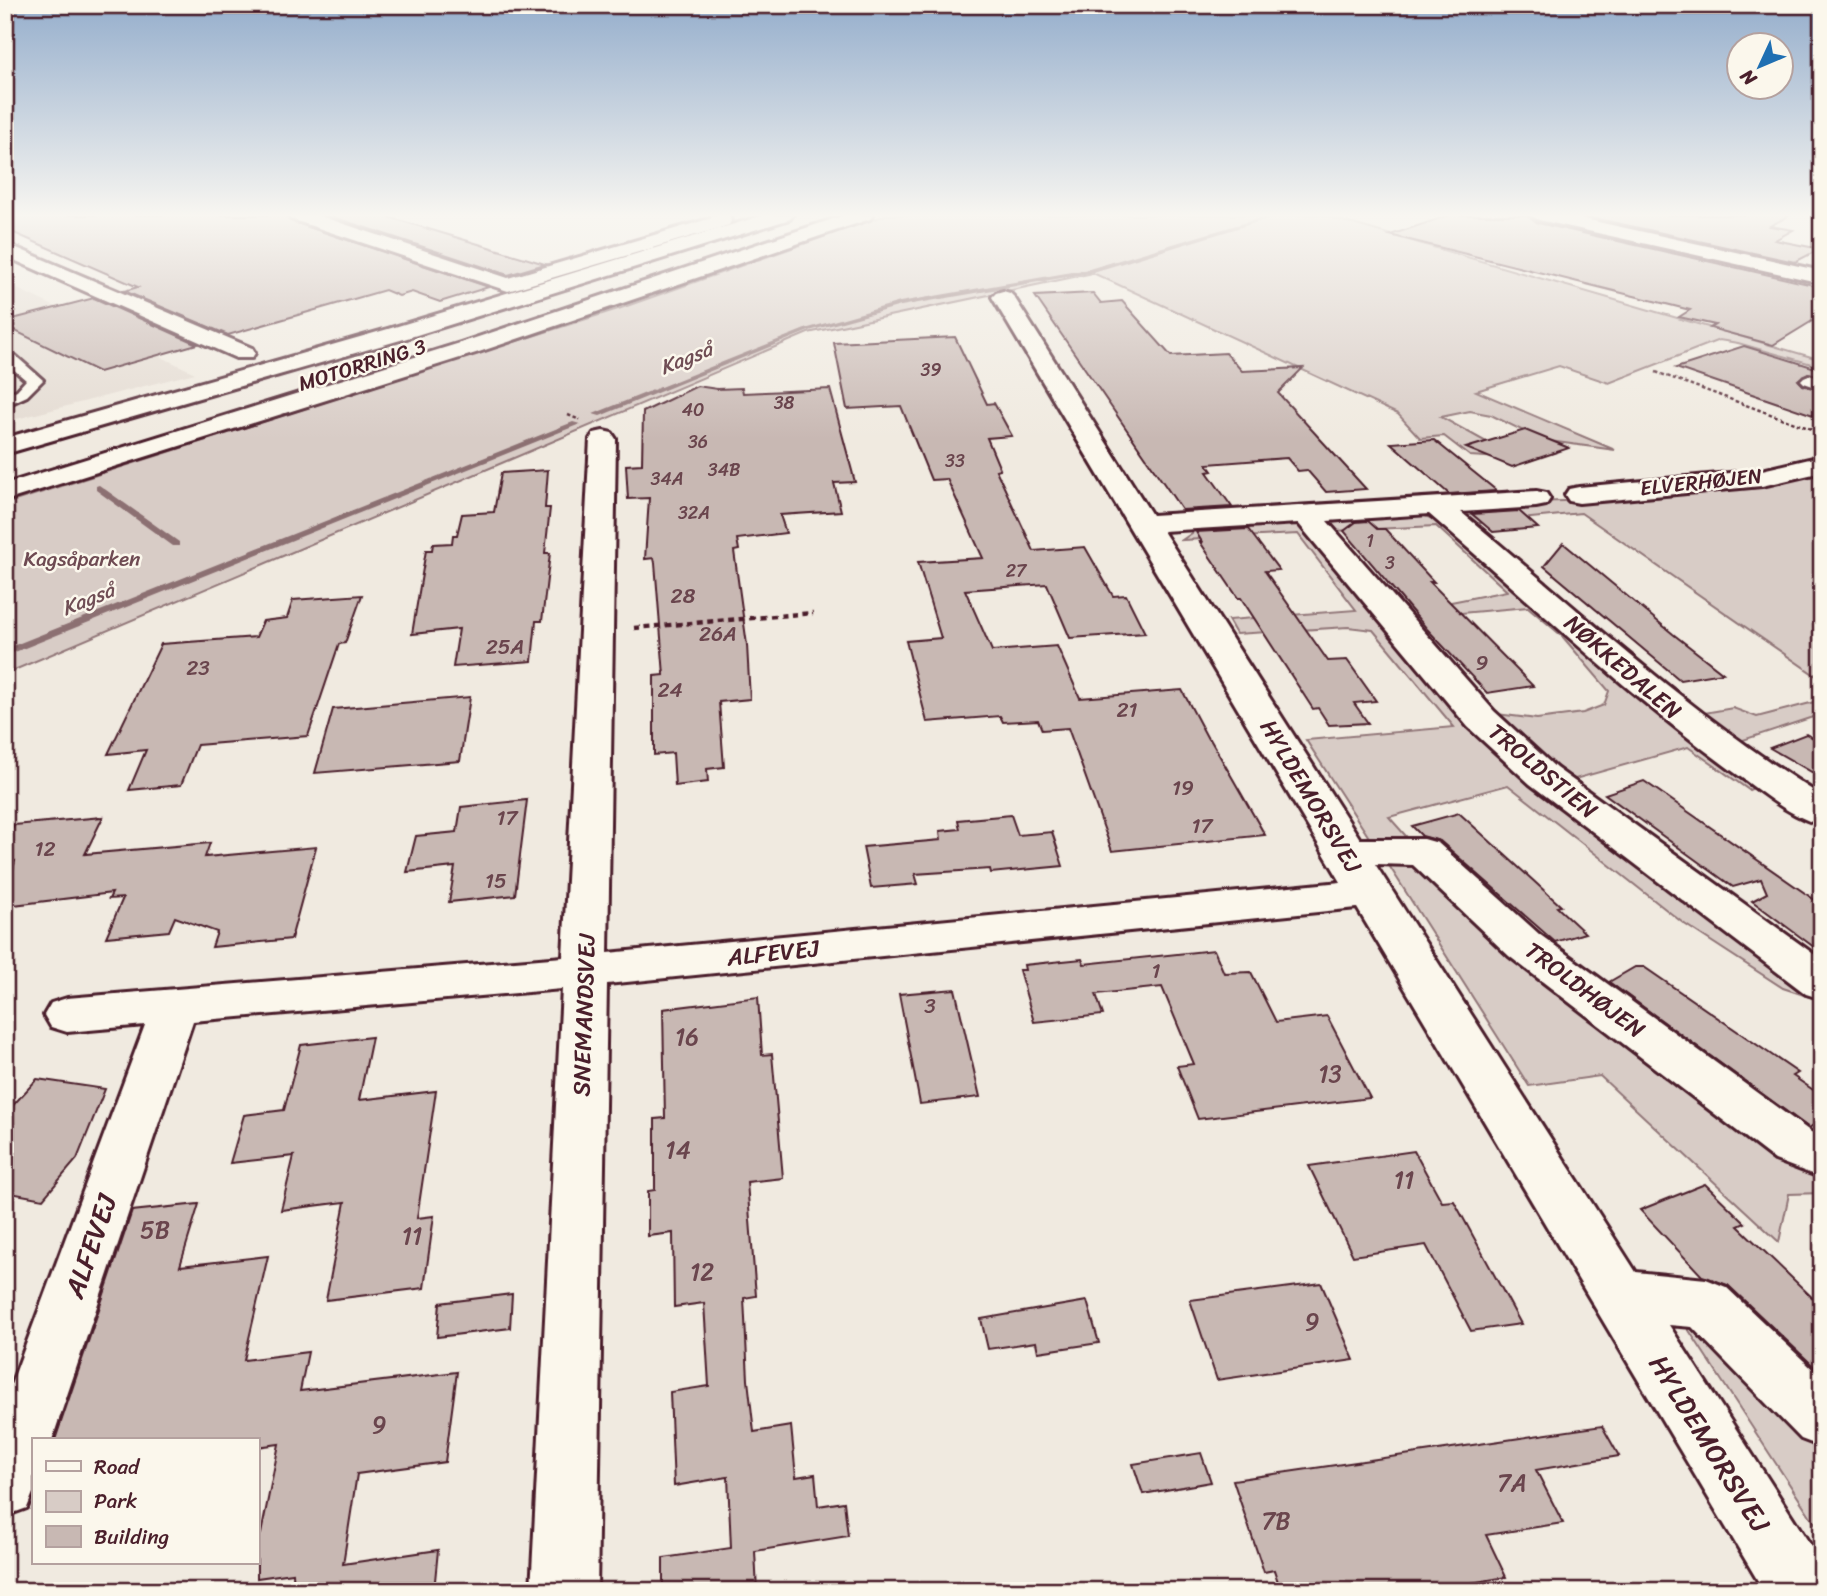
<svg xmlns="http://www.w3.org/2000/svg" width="1827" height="1596" viewBox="0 0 1827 1596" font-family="Sriracha,sans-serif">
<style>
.built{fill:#e4dbd2}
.green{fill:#d8ccc6;stroke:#917678;stroke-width:2}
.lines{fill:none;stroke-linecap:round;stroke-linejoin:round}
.stream{fill:#8c6f72;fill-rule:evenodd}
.building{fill:#c8b8b3;stroke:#4a1f2b;stroke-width:2}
.service-casing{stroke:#4a1f2b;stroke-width:6}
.minor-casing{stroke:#4a1f2b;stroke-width:6}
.motorway-casing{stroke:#4a1f2b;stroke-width:6}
.path-far1{stroke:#4a1f2b;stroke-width:2.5;stroke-dasharray:3.5 2.5;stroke-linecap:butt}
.path{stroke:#4a1f2b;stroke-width:4.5;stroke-dasharray:6 4.5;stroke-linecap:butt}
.service{fill:#fbf7ec;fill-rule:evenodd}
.minor{fill:#fbf7ec;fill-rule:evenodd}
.motorway{fill:#fbf7ec;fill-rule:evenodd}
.labels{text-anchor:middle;stroke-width:5;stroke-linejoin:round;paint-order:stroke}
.far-number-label{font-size:18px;fill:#6a454d}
.far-water-label{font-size:21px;font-style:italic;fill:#704e55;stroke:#fbf7ec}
.far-street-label{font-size:21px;fill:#4a1f2b;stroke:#fbf7ec}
.far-park-label{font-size:21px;fill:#6e4a52;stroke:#fbf7ec}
.number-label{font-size:21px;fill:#6a454d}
.street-label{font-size:24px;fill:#4a1f2b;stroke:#fbf7ec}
.near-number-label{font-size:24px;fill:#6a454d}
.near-street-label{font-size:28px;fill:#4a1f2b;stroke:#fbf7ec}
</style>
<rect width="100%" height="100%" fill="#f0eae0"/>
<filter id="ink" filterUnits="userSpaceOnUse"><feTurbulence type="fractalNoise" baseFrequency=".0143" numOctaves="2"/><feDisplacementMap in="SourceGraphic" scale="14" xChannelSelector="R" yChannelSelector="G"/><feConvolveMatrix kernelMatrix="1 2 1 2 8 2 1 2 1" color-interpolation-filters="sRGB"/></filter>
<g filter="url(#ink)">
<polygon class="built" points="5,283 195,373 5,422"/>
<g class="green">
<polygon points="886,215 1322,215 1822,360 1822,367 1738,343 1719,340 1609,383 1559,366 1476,391 1615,450 1542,440 1491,415 1470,411 1441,417 1517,459 1470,456 1444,436 1420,438 1398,414 1093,273 808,333 5,674 5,504 621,308"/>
<polygon points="1822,464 1822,680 1581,513 1460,525 1436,505 1657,498 1720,482"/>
<polygon points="1422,515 1439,521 1638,699 1758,786 1749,790 1688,747 1568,781 1497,714 1537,719 1583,713 1604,705 1609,691 1562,636 1528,607 1405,618 1397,607 1451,602 1507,591 1436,526 1333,531 1326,523"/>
<polygon points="1301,524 1369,609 1488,741 1822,998 1822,1001 1783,988 1683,923 1508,785 1389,817 1413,844 1372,842 1306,740 1454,727 1373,630 1348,627 1236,634 1228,620 1356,610 1298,534 1182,540 1195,531"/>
<polygon points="1822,697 1822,714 1722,747 1681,717 1733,708 1757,717 1818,701"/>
<polygon points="1383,856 1423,861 1822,1169 1822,1193 1789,1194 1779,1242 1600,1076 1529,1086"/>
<polygon points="1675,1309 1822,1435 1822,1534"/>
</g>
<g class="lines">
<g class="stream">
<polygon points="1270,215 1281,215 1090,273 901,306 809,331 600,416 593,414 805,329 900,302 1089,269"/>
<polygon points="573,422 580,424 5,656 5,649"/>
<polygon points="99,485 179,542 179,546 173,546 96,490 96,486"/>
</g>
</g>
<g class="building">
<polygon points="5,215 286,215 290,221 489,287 440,302 412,292 399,296 385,290 228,335 124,291 138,287 5,229"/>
<polygon points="327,215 382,215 545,264 508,275"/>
<polygon points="1450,215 1527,215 1538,223 1822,287 1822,315 1773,345 1710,328 1715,325 1679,317 1690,310 1390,235"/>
<polygon points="1580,215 1790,215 1770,226 1793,230 1775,240 1820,249 1795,262"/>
<polygon points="1093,293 1101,303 1122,301 1171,356 1226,353 1242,371 1303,368 1278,393 1366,489 1326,492 1307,470 1298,471 1287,458 1207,464 1212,471 1207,472 1232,507 1182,510 1035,296"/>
<polygon points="94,298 197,344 99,372 5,326 5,321"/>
<polygon points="955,337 987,404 994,403 1012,436 987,438 1000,469 996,470 1034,551 1085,547 1113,596 1126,595 1145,633 1070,638 1047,584 965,590 992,651 1057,646 1080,698 1182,690 1208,739 1210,739 1265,835 1112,851 1068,728 1042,730 1038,720 1003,722 1000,716 927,722 906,641 941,638 918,562 983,558 947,479 931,480 901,406 847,409 834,343"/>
<polygon points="1744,346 1822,370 1822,376 1808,373 1798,380 1803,385 1822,391 1822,418 1676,368"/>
<polygon points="697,386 717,389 742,388 743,393 830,389 855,482 834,483 841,511 780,515 786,533 737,539 739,550 734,551 747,645 750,699 719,702 724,767 707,769 708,782 675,786 673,753 654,755 654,676 664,675 655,563 654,558 645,559 649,498 628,499 626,465 642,464 643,412"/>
<polygon points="1525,430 1569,448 1512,467 1466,448"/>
<polygon points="1434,440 1497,491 1449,494 1391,443"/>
<polygon points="548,470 545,508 550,508 545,553 550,553 542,621 536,621 532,661 453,667 459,629 412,634 426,550 432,550 433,544 452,543 453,535 457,535 462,514 494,512 501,473"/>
<polygon points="1519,511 1538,528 1493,532 1472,514"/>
<polygon points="1368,521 1377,529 1385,529 1434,582 1430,582 1533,686 1487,693 1427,629 1344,531 1356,522"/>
<polygon points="1248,529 1279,570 1265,571 1328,661 1347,660 1376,701 1354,703 1368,723 1329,725 1318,708 1313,709 1241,598 1238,598 1200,542 1202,542 1196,532"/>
<polygon points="1563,543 1673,634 1723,673 1680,680 1544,566"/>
<polygon points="362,595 345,643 339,644 308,736 197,745 181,785 129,790 146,750 108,754 161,644 256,637 263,621 287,618 293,600"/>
<polygon points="470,697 460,761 315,773 333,709"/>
<polygon points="1806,734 1822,743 1822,778 1770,748"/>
<polygon points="1644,781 1822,905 1822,953 1752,901 1767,893 1761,879 1733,887 1605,794"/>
<polygon points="527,800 515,895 449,902 455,867 407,872 416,836 457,832 461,807"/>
<polygon points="1459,813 1561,906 1557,907 1585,933 1555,942 1440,841 1422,836 1412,826"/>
<polygon points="1011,815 1018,835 1052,832 1063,866 991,873 990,869 915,874 918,884 871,888 863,847 941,840 940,831 960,829 958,820"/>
<polygon points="103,817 85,854 210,843 205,857 316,847 291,939 212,947 217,932 175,917 169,931 106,937 123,898 109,899 112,893 5,906 15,861 5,862 5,841 14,825"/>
<polygon points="1214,950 1224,973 1251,972 1276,1022 1327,1016 1370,1098 1198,1119 1177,1066 1194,1064 1162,987 1096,994 1103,1015 1034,1022 1019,970 1025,970 1024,965 1082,959 1084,964"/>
<polygon points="1635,967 1644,967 1798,1073 1793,1076 1822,1096 1822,1119 1809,1128 1609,982"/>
<polygon points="955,989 980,1097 920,1104 899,994"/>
<polygon points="758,997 762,1055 772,1054 783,1178 747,1182 756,1296 744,1298 748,1380 754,1432 791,1426 796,1477 815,1474 818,1506 844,1502 848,1536 755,1551 757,1591 663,1591 663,1558 731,1548 728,1477 674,1486 670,1392 709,1386 704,1303 674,1307 673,1233 648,1236 648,1191 655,1190 655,1119 665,1118 663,1009"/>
<polygon points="372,1037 359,1100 436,1091 417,1218 434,1216 424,1288 326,1300 345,1202 281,1210 294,1156 230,1163 244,1115 284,1110 301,1045"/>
<polygon points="37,1079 105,1089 77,1159 43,1199 5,1192 5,1114"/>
<polygon points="1414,1151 1442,1202 1454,1201 1521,1324 1471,1331 1426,1245 1353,1256 1309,1166"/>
<polygon points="1705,1184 1745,1223 1738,1226 1822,1307 1822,1374 1728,1285 1702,1276 1640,1210"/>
<polygon points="199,1204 180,1266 268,1256 244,1360 308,1352 300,1391 457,1372 445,1462 357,1474 343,1564 438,1550 434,1591 294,1591 293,1573 257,1578 257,1534 261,1534 279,1444 257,1447 257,1440 55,1440 132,1211"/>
<polygon points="1321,1283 1354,1360 1217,1380 1190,1300"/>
<polygon points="512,1294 510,1328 437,1337 440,1303"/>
<polygon points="1087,1301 1099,1343 1038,1352 1036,1342 988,1349 981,1319"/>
<polygon points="1602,1426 1619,1456 1536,1470 1563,1523 1486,1535 1506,1577 1424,1591 1281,1591 1274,1570 1264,1572 1233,1480"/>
<polygon points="1201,1453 1211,1482 1143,1494 1133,1464"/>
</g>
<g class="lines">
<defs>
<g id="service">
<polygon points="5,350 10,351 43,380 27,396 5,406 5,395 17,390 26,380 5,362"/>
<polygon points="1809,375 1822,379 1822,389 1804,383 1801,380 1804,377"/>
</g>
<g id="minor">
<polygon points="288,215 317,215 508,278 712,218 711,215 729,215 731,221 729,225 508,291 291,219"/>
<polygon points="1530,215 1566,215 1822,271 1822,283 1539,220"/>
<polygon points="5,243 252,348 255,353 252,358 236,358 5,256"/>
<path d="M1003,291L1010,293L1014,297L1152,515L1536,491L1546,493L1550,499L1546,505L1536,507L1461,512C1579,610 1691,715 1822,796V825C1789,817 1758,789 1731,770C1624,692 1529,600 1429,514L1327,521L1494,711L1556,768L1822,960V999L1806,994L1530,784L1468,727L1298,523L1163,531L1360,839H1424L1438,843L1539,934L1811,1132L1822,1136V1178L1775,1160L1509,956L1413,865L1375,864L1636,1272L1706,1279L1726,1287L1822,1378V1447L1801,1439L1692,1327L1669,1325L1822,1563V1591H1764L1357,908L607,984L597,1591H531L562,989L193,1021L52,1440H33V1493L27,1508L5,1516V1401L145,1025L67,1032L51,1027L44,1015L51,1003L67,998L563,957L590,439L594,433L603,431L612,433L616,439L608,953L1341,882L992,297L996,293Z"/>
<polygon points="1822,456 1822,472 1762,486 1579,503 1569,501 1565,495 1569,489 1579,487 1762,470"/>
</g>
<g id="motorway">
<polygon points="764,215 793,215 790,219 404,339 5,454 5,438 388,329"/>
<polygon points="845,215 873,215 870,219 476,353 5,501 5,484 460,343"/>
</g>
</defs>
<use href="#service" class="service-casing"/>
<use href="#minor" class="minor-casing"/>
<use href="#motorway" class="motorway-casing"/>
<g class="path-far1">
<polyline points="1656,372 1822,433"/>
<polyline points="568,415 580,420"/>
</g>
<polyline class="path" points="634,628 813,613"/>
<use href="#service" class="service"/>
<use href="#minor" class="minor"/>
<use href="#motorway" class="motorway"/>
</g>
</g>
<linearGradient id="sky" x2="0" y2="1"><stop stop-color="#95aecc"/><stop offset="0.49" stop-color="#f8f6f1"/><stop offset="1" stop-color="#f8f6f1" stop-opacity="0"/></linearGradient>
<rect width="1827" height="439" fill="url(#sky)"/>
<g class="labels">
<g class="far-number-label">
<text x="931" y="376">39</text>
<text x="784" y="409">38</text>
<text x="693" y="416">40</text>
<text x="698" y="448">36</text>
<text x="955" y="467">33</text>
<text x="724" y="476">34B</text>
<text x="667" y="485">34A</text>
<text x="694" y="519">32A</text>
<text x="1370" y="547">1</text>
<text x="1390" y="569">3</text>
<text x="1016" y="577">27</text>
</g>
<g class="far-water-label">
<text transform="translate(686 358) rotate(-22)" y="7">Kagså</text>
<text transform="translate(88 599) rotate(-22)" y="7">Kagså</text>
</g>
<g class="far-street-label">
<text transform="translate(362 365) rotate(-17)" y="7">MOTORRING 3</text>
<text transform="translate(1701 482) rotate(-6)" y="7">ELVERHØJEN</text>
</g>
<g class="far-park-label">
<text x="82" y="566">Kagsåparken</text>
</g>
<g class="number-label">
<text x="683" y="603">28</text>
<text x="718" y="641">26A</text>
<text x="505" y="654">25A</text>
<text x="1482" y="670">9</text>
<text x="198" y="675">23</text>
<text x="670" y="697">24</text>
<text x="1127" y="717">21</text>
<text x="1183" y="795">19</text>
<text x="507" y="825">17</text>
<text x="1202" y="833">17</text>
<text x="45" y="856">12</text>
<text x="496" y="888">15</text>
<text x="1156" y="978">1</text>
<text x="930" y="1013">3</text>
</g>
<g class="street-label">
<text transform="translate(1623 667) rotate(41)" y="8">NØKKEDALEN</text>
<text transform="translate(1543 771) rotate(40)" y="8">TROLDSTIEN</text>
<text transform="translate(1311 796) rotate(59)" y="8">HYLDEMORSVEJ</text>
<text transform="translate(773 953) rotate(-6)" y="8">ALFEVEJ</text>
<text transform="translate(1585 990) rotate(37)" y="8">TROLDHØJEN</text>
<text transform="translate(584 1015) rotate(-88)" y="8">SNEMANDSVEJ</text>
</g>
<g class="near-number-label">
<text x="687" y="1045">16</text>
<text x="1330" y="1082">13</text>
<text x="678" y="1158">14</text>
<text x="1404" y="1188">11</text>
<text x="155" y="1238">5B</text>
<text x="412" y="1244">11</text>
<text x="702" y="1280">12</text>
<text x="1312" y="1330">9</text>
<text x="379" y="1433">9</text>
<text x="1512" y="1491">7A</text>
<text x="1276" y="1529">7B</text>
</g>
<g class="near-street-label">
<text transform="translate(90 1246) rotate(-71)" y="10">ALFEVEJ</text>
<text transform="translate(1710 1443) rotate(58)" y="10">HYLDEMORSVEJ</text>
</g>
</g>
<rect width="1827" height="1596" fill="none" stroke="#fbf7ec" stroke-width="28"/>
<rect x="14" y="14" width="1799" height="1568" fill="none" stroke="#4a1f2b" stroke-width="2.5" filter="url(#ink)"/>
<rect x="32" y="1438" width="228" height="126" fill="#fbf7ec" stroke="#b4a19f" stroke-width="2"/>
<rect x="46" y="1461" width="35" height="10" fill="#fbf7ec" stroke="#b4a19f" stroke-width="2"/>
<text x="94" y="1474" font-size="21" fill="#4a1f2b">Road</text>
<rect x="46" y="1491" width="35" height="21" fill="#d8ccc6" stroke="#b4a19f" stroke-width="2"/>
<text x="94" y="1508" font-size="21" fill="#4a1f2b">Park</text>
<rect x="46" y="1526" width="35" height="21" fill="#c8b8b3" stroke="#b4a19f" stroke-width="2"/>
<text x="94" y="1544" font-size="21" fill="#4a1f2b">Building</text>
<g transform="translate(1760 66) rotate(226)"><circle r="33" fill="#fbf7ec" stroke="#b4a19f" stroke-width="2"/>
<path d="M0-5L12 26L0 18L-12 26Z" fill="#1f6fb2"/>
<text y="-10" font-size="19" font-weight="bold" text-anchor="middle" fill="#4a1f2b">N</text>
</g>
</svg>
